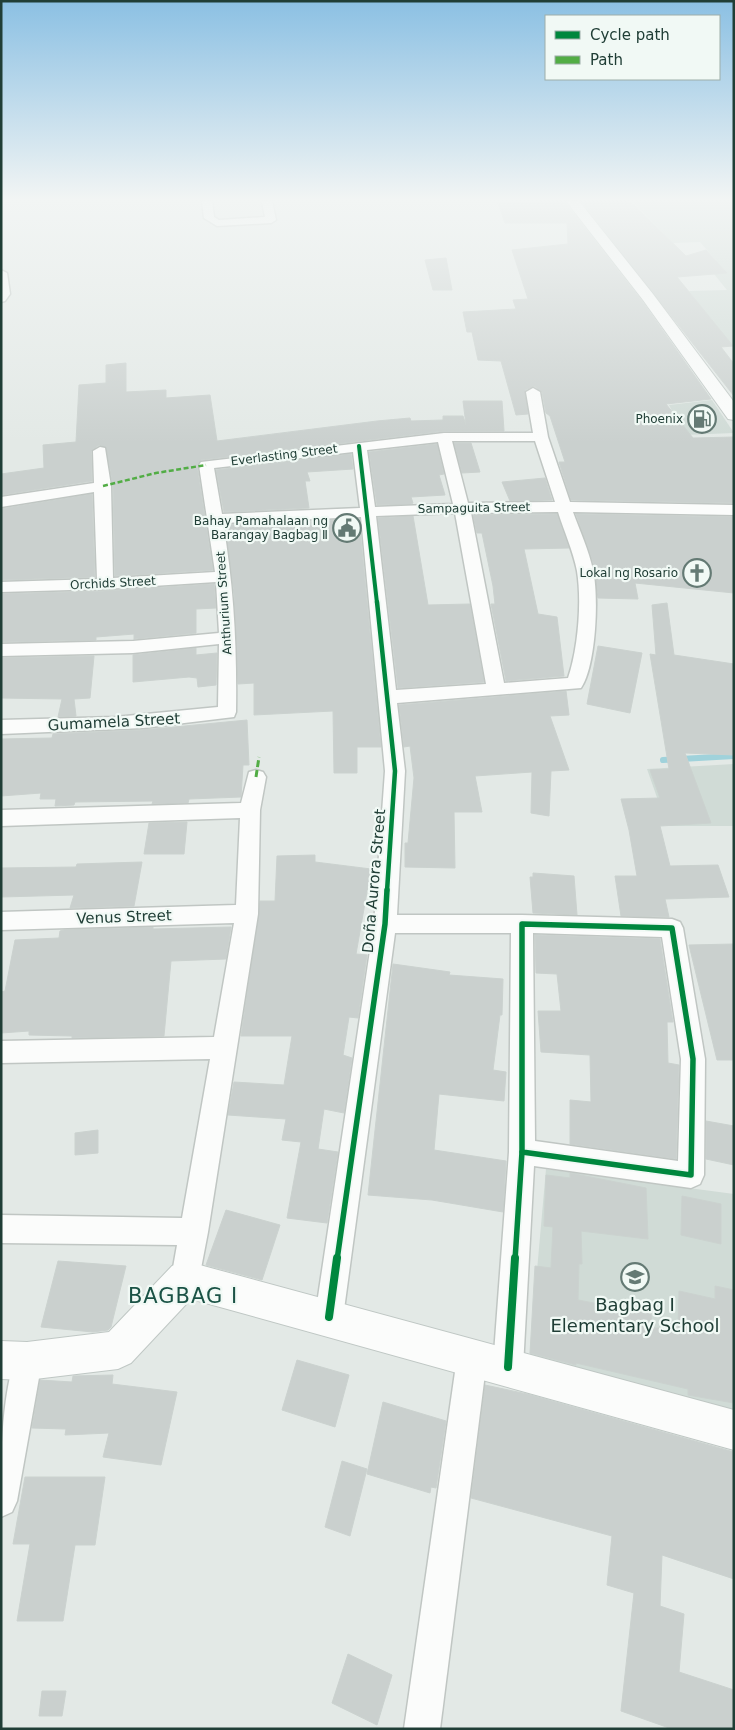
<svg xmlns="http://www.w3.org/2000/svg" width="735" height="1730" viewBox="0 0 735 1730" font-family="'DejaVu Sans',sans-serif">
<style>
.built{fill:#d0dbd6}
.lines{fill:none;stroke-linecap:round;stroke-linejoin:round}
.stream{stroke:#a0d2db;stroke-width:6}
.building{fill:#cad0ce;stroke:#cbd2cf}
.street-casing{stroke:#c0c6c3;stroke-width:3}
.secondary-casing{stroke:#bfc7c4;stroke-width:2}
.street{fill:#fbfcfb;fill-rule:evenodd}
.secondary{fill:#fbfcfb;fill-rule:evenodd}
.quiet-far1{stroke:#52ad45;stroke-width:2.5;stroke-dasharray:5 2.5;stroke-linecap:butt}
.quiet{stroke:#52ad45;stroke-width:3;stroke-dasharray:7 3;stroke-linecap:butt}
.cycleway-far3-casing{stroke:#f1f9f5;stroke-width:6}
.cycleway-far2-casing{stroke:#f1f9f5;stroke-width:8}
.cycleway-far1-casing{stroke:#f1f9f5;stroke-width:9}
.cycleway-casing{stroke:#f1f9f5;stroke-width:11}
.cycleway-far3{stroke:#00873e;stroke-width:4}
.cycleway-far2{stroke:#00873e;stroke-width:4.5}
.cycleway-far1{stroke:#00873e;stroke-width:5.5}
.cycleway{stroke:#00873e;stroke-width:8}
.labels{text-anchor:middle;stroke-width:4.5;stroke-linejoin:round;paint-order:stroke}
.far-poi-label{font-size:12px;fill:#203e36;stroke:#f1f9f5;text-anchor:end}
.far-street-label{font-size:12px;fill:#203e36;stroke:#f1f9f5}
.street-label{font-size:15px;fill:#203e36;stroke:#f1f9f5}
.near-poi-label{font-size:18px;fill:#203e36;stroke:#f1f9f5}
.near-quarter-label{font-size:21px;letter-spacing:1px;fill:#1a5245;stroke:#f1f9f5}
</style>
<rect width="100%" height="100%" fill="#e3e9e6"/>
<g class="built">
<polygon points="632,201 734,201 734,346 730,346 689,291 727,290 714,274 726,272 700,242 673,243"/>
<polygon points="712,400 734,433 684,435 669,405"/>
<polygon points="734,764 734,826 667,826 647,769"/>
<polygon points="546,1169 734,1194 734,1417 529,1361"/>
</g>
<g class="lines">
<polyline class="stream" points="663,760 734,756"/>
</g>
<g class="building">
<polygon points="564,201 642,301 711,399 666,404 693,438 734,437 734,503 571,500 559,462 565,462 550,416 546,413 542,392 534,386 525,390 528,414 516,415 501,361 478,360 472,332 467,332 463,312 516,309 513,300 528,299 512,250 568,244 567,223 505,223 498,203"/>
<polygon points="581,201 627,201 632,203 686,256 706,250 727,273 677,277 733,346 721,347 734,364 734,396"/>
<polygon points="446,258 452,290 433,290 425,260"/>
<polygon points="126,363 126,392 166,390 166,398 210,395 217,441 377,421 410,418 411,421 443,420 443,416 463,416 466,425 463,401 502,401 504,431 444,431 201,460 197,465 213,570 115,576 113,486 106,447 99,445 91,451 92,481 1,495 1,474 44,468 43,445 76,442 79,385 106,383 106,365"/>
<polygon points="454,443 471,443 480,472 462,473"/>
<polygon points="437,444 444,474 439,475 445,495 411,497 413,503 411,504 377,505 369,452"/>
<polygon points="351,454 353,469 307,472 310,481 305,481 309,508 224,512 216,470"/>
<polygon points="545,478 552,500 510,501 502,482"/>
<polygon points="92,494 95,577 1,580 1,509"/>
<polygon points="557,514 569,548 524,549 538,614 557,617 564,676 506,681 491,604 495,604 493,586 482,533 477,533 473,515"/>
<polygon points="576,514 734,517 734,593 635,583 638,599 598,598 593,562"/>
<polygon points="413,516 428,605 470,604 484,682 398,688 378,518"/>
<polygon points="359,519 381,747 357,747 357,773 334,773 333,711 254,715 254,683 238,684 234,594 225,525"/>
<polygon points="214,584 216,608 196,609 196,633 134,639 134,634 96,637 96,640 1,642 1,594 105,591"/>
<polygon points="667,603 674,655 734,664 734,755 685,753 711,823 660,826 670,866 718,865 729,897 665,899 669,917 621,916 615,876 637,876 629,830 621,799 660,798 650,770 669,769 650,654 656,655 652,605"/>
<polygon points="598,646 642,653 630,713 587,704"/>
<polygon points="196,648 196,655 217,653 216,685 198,687 197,678 189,677 133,682 133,655"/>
<polygon points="94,656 90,698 74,699 76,716 58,717 62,699 1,698 1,658"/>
<polygon points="566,691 569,715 550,716 569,770 551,771 549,816 531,813 532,772 475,776 482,812 454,812 455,868 405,867 405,843 408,843 414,778 410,746 404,747 399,705"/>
<polygon points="247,720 249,765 243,765 241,797 189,799 188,803 152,804 153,801 75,802 74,805 55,806 56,799 40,799 41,793 1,796 1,739 52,738 53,734 143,730"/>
<polygon points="187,822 184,854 144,854 149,823"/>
<polygon points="315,855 315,862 371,869 356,954 367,955 358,1018 349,1017 343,1055 352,1058 344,1113 324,1109 318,1149 338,1152 327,1223 287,1218 301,1142 282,1140 286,1119 228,1115 234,1082 284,1085 292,1036 241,1036 260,901 275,901 277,856"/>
<polygon points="142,862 134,906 70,908 74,895 1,897 1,868 76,867 77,864"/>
<polygon points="533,873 574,876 577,915 533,913 530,877 533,877"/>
<polygon points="153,927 153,929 231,927 226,959 171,961 164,1036 72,1038 72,1036 29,1035 29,1031 1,1033 1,992 5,991 15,940 59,938 60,931 64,930"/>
<polygon points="535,935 660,939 673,1022 667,1022 668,1063 679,1065 676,1159 570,1144 570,1100 591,1102 590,1055 541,1052 538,1011 561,1011 557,974 536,973"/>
<polygon points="734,944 734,1060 717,1060 689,945"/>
<polygon points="393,964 450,972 449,975 503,979 502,1015 500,1015 493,1070 506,1072 504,1101 439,1094 434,1150 506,1161 503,1212 432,1200 368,1195"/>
<polygon points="706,1121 734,1126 734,1165 706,1159"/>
<polygon points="98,1130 98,1153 75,1155 75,1133"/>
<polygon points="570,1173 646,1188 648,1239 581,1231 582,1264 579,1264 578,1300 651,1314 652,1328 678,1328 679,1291 715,1299 715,1286 734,1290 734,1403 688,1395 688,1389 576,1363 576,1365 530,1353 535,1266 551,1268 553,1227 544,1226 546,1175 570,1178"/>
<polygon points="682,1196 721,1204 721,1244 681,1235"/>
<polygon points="226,1210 280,1225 262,1280 206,1265"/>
<polygon points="58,1261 126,1266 111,1327 108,1330 93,1332 41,1327"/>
<polygon points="297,1360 349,1375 335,1427 282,1410"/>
<polygon points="113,1375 112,1384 177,1392 161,1465 103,1457 109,1433 65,1435 66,1429 32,1428 40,1380 72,1382 73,1376"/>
<polygon points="485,1385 527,1394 734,1452 734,1579 662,1555 660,1606 684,1614 679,1672 734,1690 734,1729 672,1729 621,1711 634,1593 607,1585 612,1536 471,1498"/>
<polygon points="383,1402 446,1421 436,1488 431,1487 430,1493 367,1474"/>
<polygon points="342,1461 367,1469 350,1536 325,1527"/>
<polygon points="25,1477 105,1477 95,1545 75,1545 63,1621 17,1621 30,1544 13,1544"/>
<polygon points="348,1654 392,1675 377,1725 332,1703"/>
<polygon points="42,1691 66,1691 62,1716 39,1716"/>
</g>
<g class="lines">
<defs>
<g id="street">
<polygon points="202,201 212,201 214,217 219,220 265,217 262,201 272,201 276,220 271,223 217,226 204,218"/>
<polygon points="1,270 7,273 10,294 5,301 1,302"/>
<path d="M533,388L540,392L548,437L570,502L734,505V515L573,512C580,531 589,551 593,570C599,597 596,666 581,688L397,703L405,771L397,915H522L672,919L680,922L683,928L705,1059L704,1175L700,1184L691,1188L534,1166L523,1367L518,1377L508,1382L498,1377L493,1367L509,1152L511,933H395L343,1317L339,1327L329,1331L319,1327L315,1317L374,924L385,771L361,517L223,523C234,587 237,648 236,712L234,717L143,728L1,734V720L115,717L218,707L219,644L133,653L1,656V644L133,641L219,633L216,582L105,589L1,592V582L97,579L94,492L1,507V497L94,483L93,451L100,447L105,448L111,486L113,578L215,572L199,465L201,462L444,433H533L526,392ZM452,441H535L555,502L468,503ZM438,442L453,504L375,507L367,450ZM353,452L360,508L222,514L214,468ZM558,512C564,531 573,551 577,571C582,602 578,649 568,678L504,683L471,513ZM455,513L486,684L396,690L376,516ZM533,933L662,937L681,1059L678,1161L535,1141Z"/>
<polygon points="256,770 263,772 266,777 260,810 258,914 208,1232 199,1279 195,1289 185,1293 175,1289 171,1279 177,1245 1,1243 1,1215 182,1218 210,1059 1,1063 1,1041 214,1037 234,923 1,930 1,912 236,905 240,818 1,826 1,810 241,803 249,772"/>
<polygon points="472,1343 482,1348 487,1358 440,1729 404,1729 457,1358 462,1348"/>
<path d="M27,1346L37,1351L42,1361L17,1501L12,1512L1,1517C1,1462 0,1402 17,1351Z"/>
</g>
<g id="secondary">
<polygon points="566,201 579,201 653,294 734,402 734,420 728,419 643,300"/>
<polygon points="185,1261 734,1410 734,1450 191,1299 131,1363 118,1369 27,1380 1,1379 1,1341 27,1342 109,1332 172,1266"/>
</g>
</defs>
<use href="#street" class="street-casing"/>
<use href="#secondary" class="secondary-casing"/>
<use href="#street" class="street"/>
<use href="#secondary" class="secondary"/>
<polyline class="quiet-far1" points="103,486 156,473 206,465"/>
<polyline class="quiet" points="256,777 259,757"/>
<defs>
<polyline id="cycleway-far3" points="359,446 377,603"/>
<polyline id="cycleway-far2" points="377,602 395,771 387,891"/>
<g id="cycleway-far1">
<polygon points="522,924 672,928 693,1059 691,1175 522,1152"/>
<polyline points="337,1260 385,924 387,890"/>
<polyline points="515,1260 522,1152"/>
</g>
<g id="cycleway">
<polyline points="329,1317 337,1258"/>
<polyline points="508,1367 515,1258"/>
</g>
</defs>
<use href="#cycleway-far3" class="cycleway-far3-casing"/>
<use href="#cycleway-far2" class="cycleway-far2-casing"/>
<use href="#cycleway-far1" class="cycleway-far1-casing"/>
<use href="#cycleway" class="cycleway-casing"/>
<use href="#cycleway-far3" class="cycleway-far3"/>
<use href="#cycleway-far2" class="cycleway-far2"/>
<use href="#cycleway-far1" class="cycleway-far1"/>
<use href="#cycleway" class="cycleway"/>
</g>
<linearGradient id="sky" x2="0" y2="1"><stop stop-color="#8bc0e3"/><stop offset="0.45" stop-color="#f2f5f4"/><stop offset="1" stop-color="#f2f5f4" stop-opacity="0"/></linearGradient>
<rect width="735" height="443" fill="url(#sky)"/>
<defs>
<symbol id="fuel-ring" viewBox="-11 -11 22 22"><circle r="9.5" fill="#f1f9f5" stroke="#647a74" stroke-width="1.5"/><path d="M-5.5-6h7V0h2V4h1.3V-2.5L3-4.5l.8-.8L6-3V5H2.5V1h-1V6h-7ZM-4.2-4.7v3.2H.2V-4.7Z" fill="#647a74"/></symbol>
<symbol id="civic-ring" viewBox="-11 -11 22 22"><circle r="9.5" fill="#f1f9f5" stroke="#647a74" stroke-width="1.5"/><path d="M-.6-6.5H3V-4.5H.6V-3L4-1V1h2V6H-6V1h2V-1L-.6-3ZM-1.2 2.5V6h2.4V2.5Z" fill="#647a74"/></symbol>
<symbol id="church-ring" viewBox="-11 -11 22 22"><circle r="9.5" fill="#f1f9f5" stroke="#647a74" stroke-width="1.5"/><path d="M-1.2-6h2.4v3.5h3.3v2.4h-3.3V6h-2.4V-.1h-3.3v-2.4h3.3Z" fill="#647a74"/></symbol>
<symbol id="school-ring" viewBox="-11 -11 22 22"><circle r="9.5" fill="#f1f9f5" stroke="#647a74" stroke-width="1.5"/><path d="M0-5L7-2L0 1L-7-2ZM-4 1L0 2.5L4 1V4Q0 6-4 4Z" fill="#647a74"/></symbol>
</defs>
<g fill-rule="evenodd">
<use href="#fuel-ring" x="686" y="403" width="32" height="32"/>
<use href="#civic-ring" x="331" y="512" width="32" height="32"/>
<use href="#church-ring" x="681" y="557" width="32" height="32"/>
<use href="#school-ring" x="619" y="1261" width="32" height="32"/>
</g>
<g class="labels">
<g class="far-poi-label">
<text x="683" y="423">Phoenix</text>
<text x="328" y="525">Bahay Pamahalaan ng<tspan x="328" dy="14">Barangay Bagbag Ⅱ</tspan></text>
<text x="678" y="577">Lokal ng Rosario</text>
</g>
<g class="far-street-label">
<text transform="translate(284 455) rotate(-7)" y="4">Everlasting Street</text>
<text transform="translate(474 508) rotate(-1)" y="4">Sampaguita Street</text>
<text transform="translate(113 583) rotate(-3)" y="4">Orchids Street</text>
<text transform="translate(224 603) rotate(-94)" y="4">Anthurium Street</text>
</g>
<g class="street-label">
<text transform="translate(114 722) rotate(-3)" y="5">Gumamela Street</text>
<text transform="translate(374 881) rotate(-85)" y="5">Doña Aurora Street</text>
<text transform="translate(124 917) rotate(-2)" y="5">Venus Street</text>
</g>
<g class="near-poi-label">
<text x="635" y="1311">Bagbag I<tspan x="635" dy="21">Elementary School</tspan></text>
</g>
<g class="near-quarter-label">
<text x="183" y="1303">BAGBAG I</text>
</g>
</g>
<rect width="735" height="1730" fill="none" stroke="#203e36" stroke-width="5"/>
<rect x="545" y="15" width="175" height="65" fill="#f1f9f5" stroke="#9daea9"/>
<rect x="555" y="31" width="25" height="8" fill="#00873e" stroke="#9daea9"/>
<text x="590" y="40" font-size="15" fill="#203e36">Cycle path</text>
<rect x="555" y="56" width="25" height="8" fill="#52ad45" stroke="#9daea9"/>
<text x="590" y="65" font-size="15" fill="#203e36">Path</text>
</svg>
